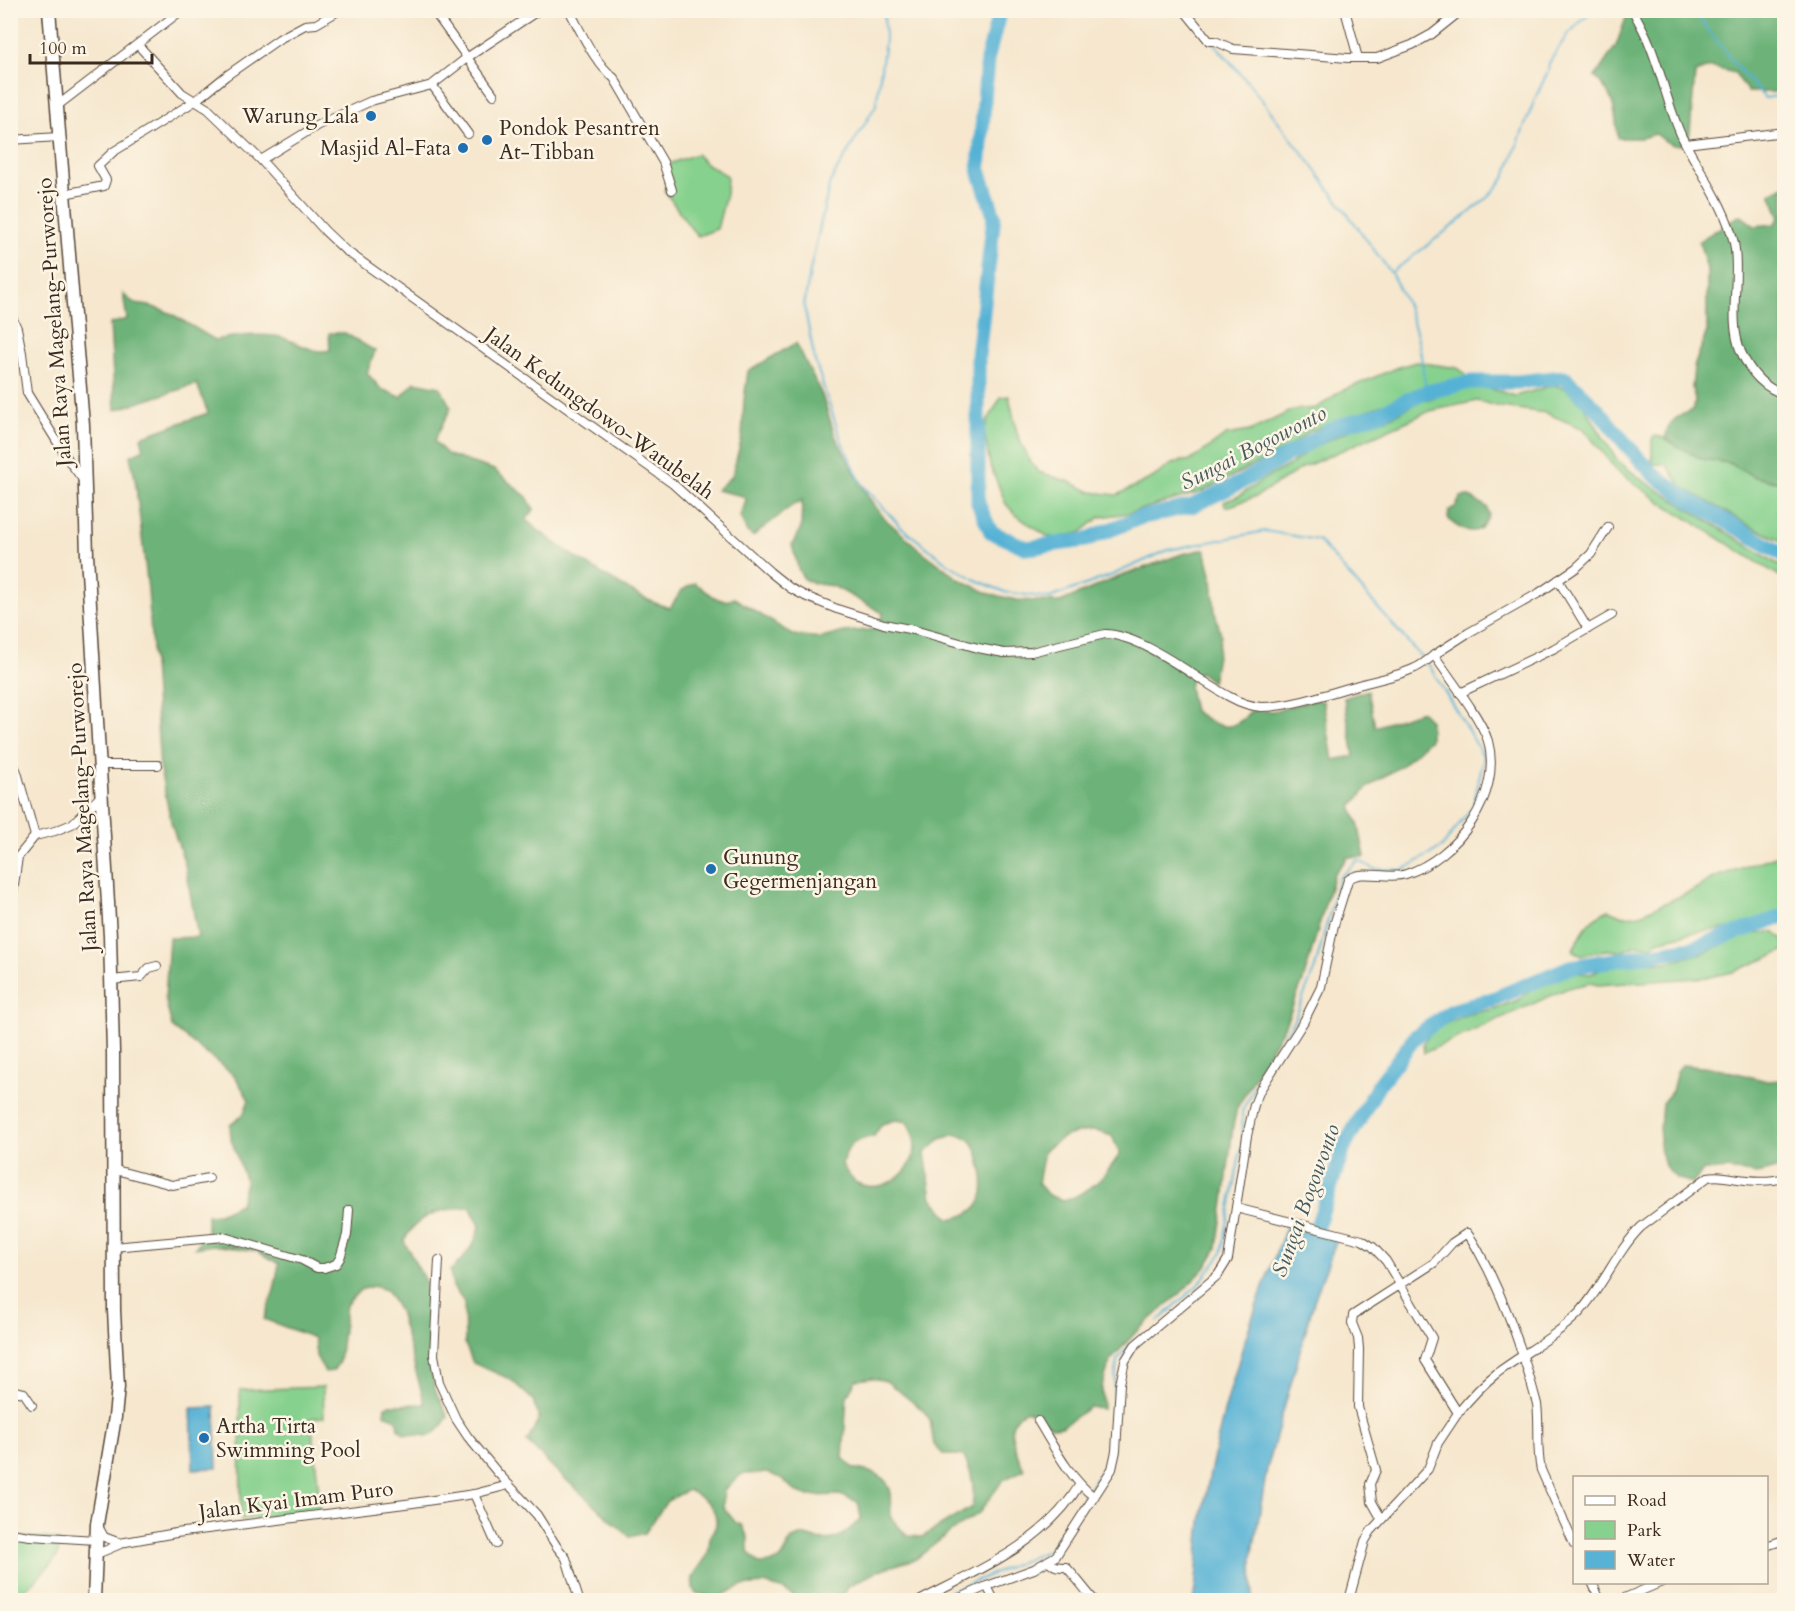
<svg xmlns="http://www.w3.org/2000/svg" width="1795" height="1611" viewBox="0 0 1795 1611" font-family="Cardo,serif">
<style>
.green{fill:#87d18e;stroke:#617e56;stroke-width:1.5}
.forest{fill:#6db379;stroke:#546e4c;stroke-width:1.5;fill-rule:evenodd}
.water{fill:#57b2d5;stroke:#496e7a;stroke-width:1.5}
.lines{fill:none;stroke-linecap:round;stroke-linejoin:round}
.stream{stroke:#57b2d5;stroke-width:2}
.river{stroke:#57b2d5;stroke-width:15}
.minor-casing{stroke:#574638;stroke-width:10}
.primary-casing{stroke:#574638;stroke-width:15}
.minor{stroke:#fff;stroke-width:8}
.primary{stroke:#fff;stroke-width:12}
.poi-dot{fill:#1f6fb2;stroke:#fcf5e5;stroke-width:2}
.labels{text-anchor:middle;stroke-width:5;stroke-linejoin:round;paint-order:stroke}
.poi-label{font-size:21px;fill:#3b2a1e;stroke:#fcf5e5;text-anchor:start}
.street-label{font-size:21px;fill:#3b2a1e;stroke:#fcf5e5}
.water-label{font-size:22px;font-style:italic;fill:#455a5e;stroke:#fcf5e5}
</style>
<rect width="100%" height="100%" fill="#fcf5e5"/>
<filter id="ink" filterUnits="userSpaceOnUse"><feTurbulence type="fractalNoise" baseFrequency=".0167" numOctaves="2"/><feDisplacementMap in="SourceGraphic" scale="12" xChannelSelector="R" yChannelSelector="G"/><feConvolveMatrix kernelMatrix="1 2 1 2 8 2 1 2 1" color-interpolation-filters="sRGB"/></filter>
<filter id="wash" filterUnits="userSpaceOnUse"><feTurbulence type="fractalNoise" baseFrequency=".008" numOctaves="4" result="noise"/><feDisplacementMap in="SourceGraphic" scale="24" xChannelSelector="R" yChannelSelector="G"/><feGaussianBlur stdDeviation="1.35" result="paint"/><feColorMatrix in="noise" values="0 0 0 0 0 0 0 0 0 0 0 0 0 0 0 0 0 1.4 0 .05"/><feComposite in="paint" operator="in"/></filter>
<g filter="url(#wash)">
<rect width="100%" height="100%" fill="#f6e7ce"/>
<g class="green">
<polygon points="696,154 705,163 727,176 726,194 717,229 698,236 690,227 664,190 671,190 666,165"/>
<polygon points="1416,362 1458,368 1467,376 1462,380 1439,384 1311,431 1285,449 1203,491 1129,513 1100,517 1080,533 1055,538 1047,536 1017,516 1006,504 990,465 984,430 987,422 1001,397 1009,396 1017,433 1023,447 1033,466 1039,472 1070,482 1091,492 1117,495 1152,478 1172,464 1182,461 1190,461 1226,435 1250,431 1293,410 1316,408 1326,402 1339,392 1399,367"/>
<polygon points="1554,385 1565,388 1585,407 1617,460 1642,480 1784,568 1784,579 1656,499 1616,470 1584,429 1546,413 1501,407 1477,401 1430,411 1302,468 1257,496 1230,506 1225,506 1224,502 1239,496 1267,477 1290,465 1309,450 1357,426 1389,418 1416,403 1466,387 1488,388 1515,396"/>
<polygon points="1655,436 1666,438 1666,440 1702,459 1729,463 1770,481 1784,483 1784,542 1750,526 1682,487 1667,465 1655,464 1652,462 1652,439"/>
<path d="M1784,853V906L1783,909L1759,921L1740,927L1695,932L1658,941L1652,946H1635L1621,951L1606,950L1583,955L1572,951C1585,929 1585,921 1609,910L1623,916L1638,915L1692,891L1713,878Z"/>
<polygon points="1774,932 1782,939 1784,939 1784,951 1733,972 1710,977 1598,985 1590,983 1568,988 1424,1053 1423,1043 1435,1028 1466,1015 1493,1009 1518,1000 1539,984 1568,972 1591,974 1607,965 1635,961 1666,962 1706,952 1744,934"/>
<polygon points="323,1387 324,1417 311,1418 321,1512 241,1520 240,1390"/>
<path d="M10,1535C26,1541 46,1534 60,1542L57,1557L33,1583L11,1598Z"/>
</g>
<g class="forest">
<path d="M1633,11H1784V83L1775,92H1748L1735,73L1711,67L1695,73L1690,132L1687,143C1672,148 1667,143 1656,134L1641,138H1618C1615,111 1615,96 1595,77L1616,46L1626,18Z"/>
<path d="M1784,186V483L1755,477L1729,463L1702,459L1666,440C1665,421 1679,416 1694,409L1695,399L1692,388L1694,367L1707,331V269L1699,241L1740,215L1755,226L1775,224L1780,217L1770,193Z"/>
<path d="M123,294L135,304L150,306L170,313L215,340C234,336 256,334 276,336C295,339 311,355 330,350L329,333H345L375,351L367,373L381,389L401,397L415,382L440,387L451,408L434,441L448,455L494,470L527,497L534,510L526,520C555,545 587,565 619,584C636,594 651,603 670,608L682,590L695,583C705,590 721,607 734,598L793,635L822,638L844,632L878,629L883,613L833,586L818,584L805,580L799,571L792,545L801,528L802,500L790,507L753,536L747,532L740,516L746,500L743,496L716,490L732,476L742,437L744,400L748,371L796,343L822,395L835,436L869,498L884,518L919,549L959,579L990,594L1017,600L1060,602L1116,578L1182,554L1205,549L1212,579L1215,612L1221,635L1212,682L1200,672L1191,679L1189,687L1194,711C1217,726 1230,736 1251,711H1273L1314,700L1323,701L1333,760L1354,756L1344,698L1368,690L1375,727L1421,711L1430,720V739L1401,766L1368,787L1351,807L1358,823L1365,857H1348L1334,873L1303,981L1285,1025L1237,1108L1233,1126L1224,1202L1217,1248L1206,1267L1182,1292L1136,1332L1110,1361L1102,1387L1103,1409L1090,1407L1062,1426L1053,1427L1027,1410C1000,1422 1015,1448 1024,1470L1003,1480L979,1513L949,1533L916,1559L882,1569L848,1586L842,1600H800L784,1590L764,1584L741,1586L721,1596L711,1597L695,1593C687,1574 700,1570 707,1555C710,1550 709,1543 710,1537C712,1532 716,1529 716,1524C718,1506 701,1497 688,1490L667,1501L645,1533L630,1537L564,1478L527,1442L539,1419L533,1400L510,1379L473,1363L465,1344L464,1302L453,1287L450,1271C464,1258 475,1246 480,1226L470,1207C441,1209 418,1213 404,1241L426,1283L430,1363L435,1390L448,1417L440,1428L430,1436L405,1434L399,1429L397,1419L384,1414L385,1406L389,1405L425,1404L399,1311L386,1290L373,1286L360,1290L346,1305L339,1362L333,1371L325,1372L316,1356L314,1338L264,1319L274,1290L279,1264L257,1251L213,1245L195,1248L207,1232V1215L219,1214L240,1204L246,1182L231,1139L230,1125L243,1115L249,1100L235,1076L172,1027L165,998L169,938L198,937L185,864L172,826L160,769L148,589L135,478L130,456L144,449L141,437L208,413L197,384L115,410L110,324L127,319ZM896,1120L908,1122C912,1132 917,1143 914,1154C908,1177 880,1194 857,1183C851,1180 846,1171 842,1165C847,1143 854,1141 874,1136L882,1124ZM1096,1131L1112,1136L1120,1154C1103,1179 1094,1189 1065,1201L1048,1195L1038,1183L1044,1151C1063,1135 1071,1132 1096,1131ZM956,1134C960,1136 967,1137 970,1140C975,1144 979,1156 980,1162C988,1192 985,1213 950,1219L932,1198L925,1153L941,1139ZM872,1378L886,1381L924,1411L930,1420L934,1445L944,1455H963C972,1472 976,1488 972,1507L922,1537L907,1536L891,1518L890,1489L885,1480L874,1473L853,1468L843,1458L847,1396L856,1380ZM766,1473L781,1478L795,1491L809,1496L840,1495L858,1502L861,1518C841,1540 830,1545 802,1535L790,1540C782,1560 783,1563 759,1564L748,1552V1538L742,1525L736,1523L723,1507L724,1490L742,1474Z"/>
<path d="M1468,496L1487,507L1489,515C1487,519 1484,525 1481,528C1471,536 1454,526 1448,518L1449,511L1456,506L1461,497Z"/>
<polygon points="1682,1065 1721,1069 1767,1081 1784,1080 1784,1167 1757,1174 1728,1169 1703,1171 1693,1183 1676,1178 1665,1166 1659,1144 1662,1103 1672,1091 1677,1071"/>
</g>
<g class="water">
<path d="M1287,1226L1337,1239L1315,1298L1267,1469L1252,1558L1253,1600H1193C1199,1570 1197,1540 1203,1510C1220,1412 1249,1317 1287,1226Z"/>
<polygon points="215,1407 217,1468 193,1469 191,1408"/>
</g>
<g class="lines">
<g class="stream">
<polyline points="884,10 885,40 876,105 830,182 811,266 804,305 815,361 841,440 862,484 901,527 947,563 976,580 1005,592 1049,598 1110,576 1168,550 1265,531 1318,540 1430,667 1484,757 1473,806 1442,847 1403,870 1374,869 1358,860 1339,878 1315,968 1294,1020 1263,1071 1242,1111 1243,1137 1222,1253 1198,1285 1158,1321"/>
<polyline points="1690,10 1699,18 1736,66 1765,98 1784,95"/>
<polyline points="1214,43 1251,86 1311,164 1391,273"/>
<path d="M1426,392C1420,341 1416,318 1391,273L1468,214L1490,195L1505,177L1535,99L1548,71L1549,63L1567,35L1593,10"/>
<polyline points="1089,1489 1107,1462 1117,1360 1135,1340"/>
<polyline points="930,1600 1049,1550 1086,1494"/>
</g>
<g class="river">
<polyline points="1000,10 987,60 979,170 994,216 978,356 978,503 991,532 1027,548 1085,540 1139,518 1192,506 1240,483 1338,426 1379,414 1409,399 1426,392 1471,382 1518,382 1564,377 1597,409 1625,443 1653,474 1686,498 1784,555"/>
<polyline points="1311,1244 1344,1147 1378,1086 1416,1036 1452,1011 1493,999 1570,967 1692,948 1784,916"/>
</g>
</g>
</g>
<g filter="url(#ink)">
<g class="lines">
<defs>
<g id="minor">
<polyline points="433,10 494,95"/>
<path d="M569,10C582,33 593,61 614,78L663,162L672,190"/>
<polyline points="1184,10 1209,41 1215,41 1233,49 1348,58 1377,58 1412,45 1432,34 1462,10"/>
<polyline points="1345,10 1358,58"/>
<path d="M1633,10C1638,21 1645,32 1649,43C1662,74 1668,107 1682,137C1700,173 1725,204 1734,243C1741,277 1727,320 1741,352C1750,372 1763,388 1784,394"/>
<path d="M138,45L182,93L208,109L261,160L325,231L345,250L673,484L770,572L790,588L805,596L837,609L884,624L914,630L978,648L1004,653L1031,652L1105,634C1143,635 1196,679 1230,697C1239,702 1250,706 1261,707C1293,707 1328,693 1358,685C1377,680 1398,676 1415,668C1422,665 1428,660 1434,655C1449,677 1481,718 1488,741C1503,796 1456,858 1406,874C1388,880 1361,868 1348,880L1334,925L1321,987L1304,1021L1260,1090L1254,1105L1247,1136L1228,1259L1218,1275L1135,1345L1125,1361L1120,1384L1116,1451L1112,1469L1059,1551L1056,1556L1034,1569L987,1586L956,1600"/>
<polyline points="432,85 468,134"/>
<polyline points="57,106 182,10"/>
<polyline points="10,140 59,137"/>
<polyline points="1686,144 1784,132"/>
<polyline points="261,160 318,125 371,101 432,85 468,57 539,10"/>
<polyline points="64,194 104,186 106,180 98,166 113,152 195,101 226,76 279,39 305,25 316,24 340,10"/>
<polyline points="10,313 17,328 22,353 27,393 69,461 84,481"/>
<polyline points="1558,580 1588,629"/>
<polyline points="1434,655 1468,633 1539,593 1576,568 1591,554 1608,527"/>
<polyline points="1460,693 1553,649 1612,615"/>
<polyline points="10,757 17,772 35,836 18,857 10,913"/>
<polyline points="99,765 158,765"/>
<polyline points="35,836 55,831 72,824 102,795"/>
<polyline points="111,980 141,977 149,968 157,966"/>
<polyline points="112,1169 172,1185 209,1178"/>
<path d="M1236,1208L1362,1240L1373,1247L1386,1261L1432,1338L1425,1360L1458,1413C1470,1398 1482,1385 1497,1373C1524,1353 1555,1337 1579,1313C1603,1287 1616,1252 1641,1227L1708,1177C1719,1175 1722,1177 1732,1178C1749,1181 1767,1183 1784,1178"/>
<polyline points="10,1222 10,1258"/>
<polyline points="113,1247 224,1237 302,1260 317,1268 324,1268 336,1264 340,1258 347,1235 349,1210"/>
<polyline points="439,1260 434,1355 439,1382 456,1419 468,1437 497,1472 537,1515 557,1547 566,1558 579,1600"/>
<polyline points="10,1390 24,1393 32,1405"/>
<path d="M1038,1421C1054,1447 1069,1477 1094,1497"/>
<polyline points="474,1494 496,1544"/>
<path d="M1381,1518L1372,1502L1370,1484L1376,1470L1358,1407L1359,1349L1358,1338L1352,1323L1353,1315L1434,1263L1452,1243L1467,1233C1476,1244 1481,1257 1488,1269C1509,1312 1525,1358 1537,1404C1540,1426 1536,1449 1541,1470L1574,1544"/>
<polyline points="99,1528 104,1537 120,1543 176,1533 413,1503 474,1494 509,1485"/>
<polyline points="10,1533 30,1536 96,1540"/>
<polyline points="1766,1546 1784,1540"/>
<polyline points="97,1554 123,1543"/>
<path d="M1049,1560C1053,1567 1058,1567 1066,1567C1076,1577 1084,1589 1094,1600"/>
<polyline points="1592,1582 1600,1600"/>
<polyline points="987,1586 994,1600"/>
<path d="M921,1600C979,1570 1045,1543 1080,1484"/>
<polyline points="1349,1600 1365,1541 1371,1531 1428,1469 1438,1443 1458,1413"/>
<polyline points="1620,1600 1662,1582"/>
</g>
<polyline id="primary" points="49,10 83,425 87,555 110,936 113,1052 114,1311 118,1387 115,1417 97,1524 94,1600"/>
</defs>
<use href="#minor" class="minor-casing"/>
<use href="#primary" class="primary-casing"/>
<use href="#minor" class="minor"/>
<use href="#primary" class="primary"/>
</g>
</g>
<g class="poi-dot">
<circle cx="371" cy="116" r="6"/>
<circle cx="487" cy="140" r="6"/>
<circle cx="463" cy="148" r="6"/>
<circle cx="711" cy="869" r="6"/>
<circle cx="204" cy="1438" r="6"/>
</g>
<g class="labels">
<g class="poi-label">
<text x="359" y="123" text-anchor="end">Warung Lala</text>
<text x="499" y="135">Pondok Pesantren<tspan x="499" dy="24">At-Tibban</tspan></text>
<text x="451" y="155" text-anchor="end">Masjid Al-Fata</text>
<text x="723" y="864">Gunung<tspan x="723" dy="24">Gegermenjangan</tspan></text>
<text x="216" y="1433">Artha Tirta<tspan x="216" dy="24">Swimming Pool</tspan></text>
</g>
<g class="street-label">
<text transform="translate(54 322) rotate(-94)" y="7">Jalan Raya Magelang-Purworejo</text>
<text transform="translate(600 413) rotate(36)" y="7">Jalan Kedungdowo-Watubelah</text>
<text transform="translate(82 807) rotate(-93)" y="7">Jalan Raya Magelang-Purworejo</text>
<text transform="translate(296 1500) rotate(-7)" y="7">Jalan Kyai Imam Puro</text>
</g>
<g class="water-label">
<text transform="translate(1253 447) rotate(-27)" y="8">Sungai Bogowonto</text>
<text transform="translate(1305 1200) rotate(-70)" y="8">Sungai Bogowonto</text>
</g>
</g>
<rect width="1795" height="1611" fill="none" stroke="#fcf5e5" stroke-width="36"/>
<rect x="1573" y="1476" width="195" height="108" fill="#fcf5e5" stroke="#afa495" stroke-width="1.5"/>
<rect x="1585" y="1496" width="30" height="9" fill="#ffffff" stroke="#afa495" stroke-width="1.5"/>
<text x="1627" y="1506" font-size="18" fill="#3b2a1e">Road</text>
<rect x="1585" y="1521" width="30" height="18" fill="#87d18e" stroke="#afa495" stroke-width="1.5"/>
<text x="1627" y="1536" font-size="18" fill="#3b2a1e">Park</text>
<rect x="1585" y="1551" width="30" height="18" fill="#57b2d5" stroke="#afa495" stroke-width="1.5"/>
<text x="1627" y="1566" font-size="18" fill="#3b2a1e">Water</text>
<path d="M30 54v9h122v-9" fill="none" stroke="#3b2a1e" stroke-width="3"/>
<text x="39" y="54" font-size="18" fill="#3b2a1e" stroke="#fcf5e5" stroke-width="4.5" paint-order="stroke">100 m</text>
</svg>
